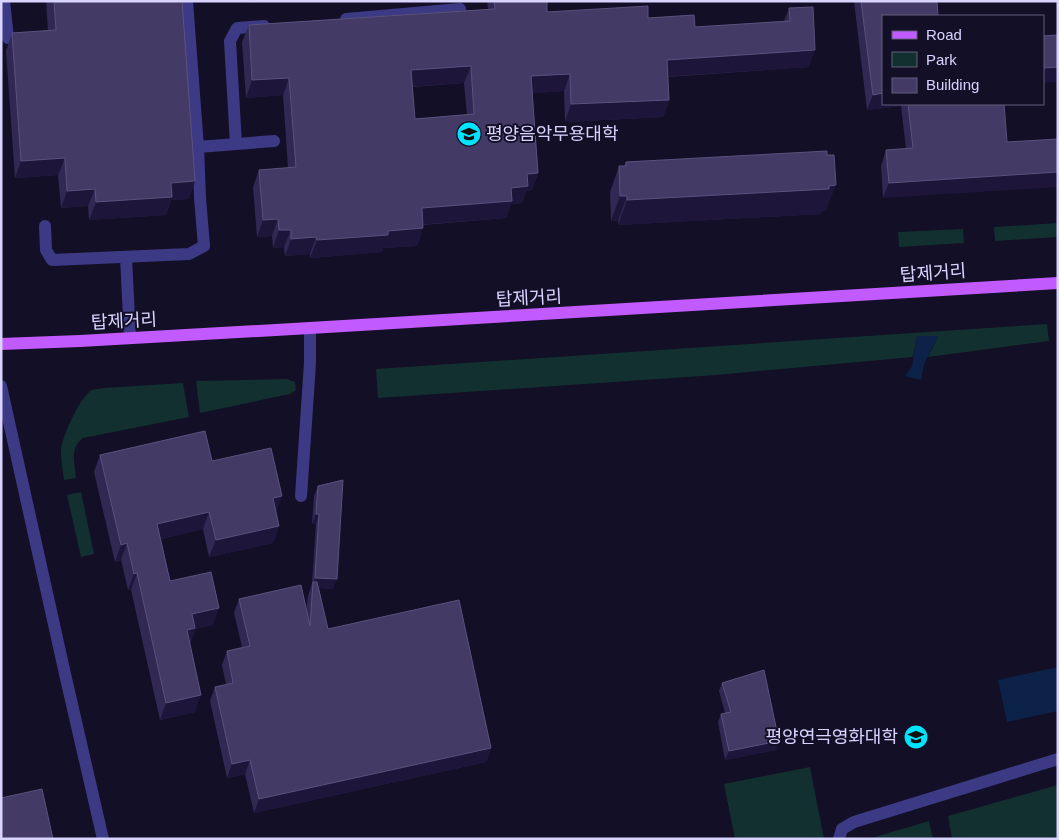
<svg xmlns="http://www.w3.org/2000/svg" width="1059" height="840" viewBox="0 0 1059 840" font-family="Arial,'Noto Sans KR',sans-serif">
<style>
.green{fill:#12302f}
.water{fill:#0c2248}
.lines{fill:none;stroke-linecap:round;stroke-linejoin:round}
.minor{stroke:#3d3a85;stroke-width:12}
.major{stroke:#c25bff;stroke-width:12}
.wall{fill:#312854;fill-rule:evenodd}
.shaded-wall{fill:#1d163a}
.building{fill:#433a66;stroke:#5a527e;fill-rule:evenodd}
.labels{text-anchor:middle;stroke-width:4;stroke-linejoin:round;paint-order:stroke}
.poi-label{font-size:18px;fill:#d9d4ff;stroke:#130f26;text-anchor:start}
.street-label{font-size:18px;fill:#d9d4ff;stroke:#130f26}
</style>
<rect width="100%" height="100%" fill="#130f26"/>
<g class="green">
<polygon points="1058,223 1058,237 995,241 994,227"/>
<polygon points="963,229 964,243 899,247 898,232"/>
<polygon points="1047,324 1049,341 928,357 938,336 917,336 913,357 716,375 378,398 376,369"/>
<polygon points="287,379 295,382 296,390 290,394 200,413 196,381"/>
<path d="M183,383L189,417L83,438C69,449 75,462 76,478L64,480C63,471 61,462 61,453C60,440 80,396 92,390C95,389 100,389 104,388Z"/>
<polygon points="81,492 94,554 81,557 67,495"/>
<polygon points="810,767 824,839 735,839 724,784"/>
<polygon points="1058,785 1058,839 952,839 948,816"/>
<polygon points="929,821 933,839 868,839"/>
</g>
<g class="water">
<polygon points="917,336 938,336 924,364 921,380 905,376 912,366"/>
<polygon points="1058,667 1058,711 1007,722 998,680"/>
</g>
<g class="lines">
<g class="minor">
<polyline points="4,1 8,38"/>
<polyline points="346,19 460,9"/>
<polyline points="236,144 230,41 237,28 264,26"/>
<polyline points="198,147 274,141"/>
<polyline points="45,226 46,250 52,260 189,254 204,246 200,198 198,147 187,1"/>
<polyline points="126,257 130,338"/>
<polyline points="1,386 65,674 103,839"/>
<polyline points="301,496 310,363 310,328"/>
<polyline points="839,839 842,829 854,822 1058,759"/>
</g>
<polyline class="major" points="1,344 80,341 310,328 1058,283"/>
</g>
<g class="wall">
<polygon points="46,1 182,1 189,199 171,200 166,215 89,220 88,206 61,208 58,175 15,178 6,51 12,33 48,31"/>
<path d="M487,1H547V12L648,18L695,27L784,21L789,8L809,67L668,77L669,100L663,117L565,122L564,91L532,93L538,173L532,190L526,191L522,203L511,204L506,218L423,225V228L417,246L383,248L382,252L310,258V254L285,256L284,247L273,248L272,236L257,237L253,187L259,170L288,168L283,95L246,98L242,42L249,25L488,9ZM464,83L467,115L415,119L412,87Z"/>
<polygon points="854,1 937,1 883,104 1004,104 883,198 881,166 886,150 906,149 901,106 867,110"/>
<polygon points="626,162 826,210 821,211 820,214 618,225 618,221 611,221 610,192 619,166 624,166"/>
<polygon points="100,455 212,461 276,513 279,526 273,543 209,557 203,529 161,539 170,581 213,625 195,629 190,644 195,712 160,720 131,590 128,590 121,560 115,562 94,472"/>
<polygon points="318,486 333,589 319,588 328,629 491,748 486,762 254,813 245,774 227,778 210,701 215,687 226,684 222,665 227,651 242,647 234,613 239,599 306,612 308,596 312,583 316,524 312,524 314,496"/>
<polygon points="722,683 776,750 725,760 718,722 721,714 725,713 719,691"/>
</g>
<g class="shaded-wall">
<polygon points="244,1 285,1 244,3"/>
<polygon points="815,50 809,67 661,77 667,60"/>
<polygon points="471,66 464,83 405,87 411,70"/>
<polygon points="1058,67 1058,82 1043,83 1043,68"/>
<polygon points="570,74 564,91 525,94 531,76"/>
<polygon points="289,78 283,95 246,98 252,80"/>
<polygon points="883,93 883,104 902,104 901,106 867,110 873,95"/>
<polygon points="669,100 663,117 565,122 571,104"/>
<polygon points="65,158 58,175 15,178 21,161"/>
<polygon points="1058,172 1058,187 883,198 889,183"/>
<polygon points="538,173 532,190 526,191 522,203 511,204 506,218 415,225 422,208 511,188 527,174"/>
<polygon points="195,181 189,199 171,200 166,215 89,220 96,202 171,183"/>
<polygon points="836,185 826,210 821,211 820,214 618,225 627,200"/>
<polygon points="95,189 88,206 61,208 67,191"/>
<polygon points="620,196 627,196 618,221 611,221"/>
<polygon points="278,219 272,236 257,237 263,220"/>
<polygon points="423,228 417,246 383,248 382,252 310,258 317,240 388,231"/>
<polygon points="279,230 291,230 284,247 273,248"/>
<polygon points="316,237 310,254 285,256 291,239"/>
<polygon points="282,496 276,513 273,498"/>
<polygon points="209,512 203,529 151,541 157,524"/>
<polygon points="316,514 319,514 316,524 312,524"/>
<polygon points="279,526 273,543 209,557 216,540"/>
<polygon points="127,543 121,560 115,562 121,545"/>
<polygon points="137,573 131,590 128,590 134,574"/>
<polygon points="315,578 337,579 333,589 312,588"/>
<polygon points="219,608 213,625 195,629 189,645 180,647 192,614"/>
<polygon points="201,695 195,712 160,720 166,703"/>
<polygon points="779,741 776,750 725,760 729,751"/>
<polygon points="491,748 486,762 254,813 259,799"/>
<polygon points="250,760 245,774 227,778 232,764"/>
</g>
<g class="building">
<polygon points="54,1 182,1 195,181 171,183 172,197 96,202 95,189 67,191 65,158 21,161 12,33 56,30"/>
<path d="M494,1H547V12L648,6V18L694,15L695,27L790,21L789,8L813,7L815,50L667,60L669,100L571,104L570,74L531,76L538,173L527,174L528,186L511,188L512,201L422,208L423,228L388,231V235L317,240L316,237L291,239V230H279L278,219L263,220L259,170L296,167L289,78L252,80L249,25L495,9ZM471,66L474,114L415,119L411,70Z"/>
<polygon points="861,1 937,1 938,16 883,16 883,93 873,95"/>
<polygon points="1058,35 1058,67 1043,68 1043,36"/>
<polygon points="908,104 1004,104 1007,142 1058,139 1058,172 889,183 886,150 913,148"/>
<polygon points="827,151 827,155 834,155 836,185 829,186 829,189 627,200 627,196 620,196 619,166 626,166 626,162"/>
<polygon points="205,431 212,461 271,448 282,496 273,498 279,526 216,540 209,512 157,524 170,581 211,572 219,608 192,614 195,628 187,630 201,695 166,703 137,573 134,574 127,543 121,545 100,455"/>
<polygon points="343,480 337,579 315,578 319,514 316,514 318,486"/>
<polygon points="313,582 317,582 328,629 459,600 491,748 259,799 250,760 232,764 215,687 233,683 227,651 250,646 239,599 301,585 310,626"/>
<polygon points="764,670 779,741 729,751 721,714 731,712 722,683"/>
<polygon points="42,789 53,839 1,839 1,798"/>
</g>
<defs>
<symbol id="university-disc" viewBox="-11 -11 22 22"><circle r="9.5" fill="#00e5ff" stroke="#130f26"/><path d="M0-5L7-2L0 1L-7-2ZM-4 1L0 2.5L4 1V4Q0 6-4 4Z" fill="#111"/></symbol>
</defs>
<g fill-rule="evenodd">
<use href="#university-disc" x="455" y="120" width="28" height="28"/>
<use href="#university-disc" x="902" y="723" width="28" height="28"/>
</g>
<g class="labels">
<g class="poi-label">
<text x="486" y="140">평양음악무용대학</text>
<text x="898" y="743" text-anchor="end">평양연극영화대학</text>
</g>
<g class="street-label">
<text transform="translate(933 273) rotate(-4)" y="6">탑제거리</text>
<text transform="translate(529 298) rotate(-3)" y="6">탑제거리</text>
<text transform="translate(124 321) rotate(-3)" y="6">탑제거리</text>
</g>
</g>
<rect width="1059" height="840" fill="none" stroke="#d9d4ff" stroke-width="5"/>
<rect x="882" y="15" width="162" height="90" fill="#130f26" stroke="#625e7d"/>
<rect x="892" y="31" width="25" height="8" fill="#c25bff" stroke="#625e7d"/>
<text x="926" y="40" font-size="15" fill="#d9d4ff">Road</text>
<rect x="892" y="52" width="25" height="15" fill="#12302f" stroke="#625e7d"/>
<text x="926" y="65" font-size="15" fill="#d9d4ff">Park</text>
<rect x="892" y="78" width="25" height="15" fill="#433a66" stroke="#625e7d"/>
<text x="926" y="90" font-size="15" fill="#d9d4ff">Building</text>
</svg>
